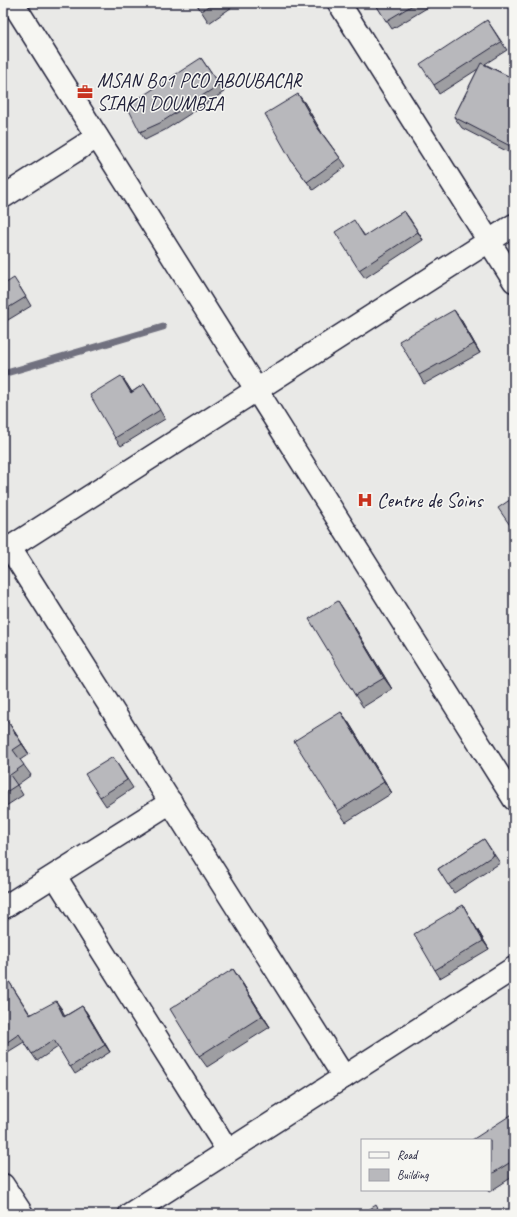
<svg xmlns="http://www.w3.org/2000/svg" width="517" height="1217" viewBox="0 0 517 1217" font-family="Caveat,sans-serif">
<style>
.lines{fill:none;stroke-linecap:round;stroke-linejoin:round}
.stream{stroke:#71717f;stroke-width:7}
.minor-casing{stroke:#22223b;stroke-width:25}
.minor{stroke:#f6f6f2;stroke-width:22}
.wall{fill:#9e9ea2;stroke:#22223b}
.shaded-wall{fill:#818184;stroke:#22223b}
.building{fill:#b8b8bc;stroke:#22223b}
.labels{text-anchor:middle;stroke-width:3;stroke-linejoin:round;paint-order:stroke}
.poi-label{font-size:20px;fill:#22223b;stroke:#f6f6f2;text-anchor:start}
</style>
<rect width="100%" height="100%" fill="#e9e9e7"/>
<filter id="ink" filterUnits="userSpaceOnUse"><feTurbulence type="fractalNoise" baseFrequency=".025" numOctaves="2"/><feDisplacementMap in="SourceGraphic" scale="8" xChannelSelector="R" yChannelSelector="G"/><feConvolveMatrix kernelMatrix="1 2 1 2 8 2 1 2 1" color-interpolation-filters="sRGB"/></filter>
<g filter="url(#ink)">
<g class="lines">
<polyline class="stream" points="3,374 163,327"/>
<defs>
<g id="minor">
<polyline points="13,3 514,799"/>
<polyline points="339,3 514,281"/>
<polyline points="3,197 97,137"/>
<polyline points="10,548 344,1077"/>
<polyline points="3,552 514,225"/>
<polyline points="55,876 228,1151"/>
<polyline points="3,908 171,802"/>
<polyline points="3,1185 22,1214"/>
<polyline points="130,1214 514,968"/>
</g>
</defs>
<use href="#minor" class="minor-casing"/>
<use href="#minor" class="minor"/>
</g>
<g class="wall">
<polygon points="196,3 238,3 209,23"/>
<polygon points="375,3 435,3 392,29"/>
<polygon points="487,20 507,50 485,64 514,79 514,155 462,128 454,117 478,69 439,94 434,85"/>
<polygon points="201,58 224,92 165,130 145,140 140,132"/>
<polygon points="304,102 322,133 346,166 313,190 291,160"/>
<polygon points="404,211 423,240 365,278 359,270 359,228 365,236"/>
<polygon points="3,285 20,287 31,306 3,323"/>
<polygon points="460,318 480,353 424,384 419,375"/>
<polygon points="121,376 132,392 144,384 150,393 165,419 121,446 115,438"/>
<polygon points="346,613 392,689 363,707 355,695"/>
<polygon points="341,712 349,723 392,793 346,822 338,811"/>
<polygon points="3,714 29,754 20,760 31,775 17,785 23,795 3,808"/>
<polygon points="113,757 133,788 106,806 100,797"/>
<polygon points="484,839 500,863 454,893 438,869"/>
<polygon points="463,905 468,914 489,949 440,978 435,970"/>
<polygon points="3,972 30,1014 61,1008 65,1016 82,1006 87,1013 110,1052 75,1074 58,1047 37,1061 24,1042 3,1055"/>
<polygon points="241,981 270,1027 207,1067 199,1056"/>
<polygon points="514,1113 514,1176 489,1192 487,1190 490,1190 490,1140"/>
</g>
<g class="shaded-wall">
<polygon points="298,94 304,102 323,135 317,127"/>
<polygon points="404,211 410,219 423,240 418,232"/>
<polygon points="454,310 460,318 480,353 474,344"/>
<polygon points="121,376 127,384 137,401 131,393"/>
<polygon points="338,601 346,613 392,689 384,678"/>
<polygon points="341,712 349,723 392,793 384,782"/>
<polygon points="3,714 29,754 22,744"/>
<polygon points="463,905 468,914 489,949 483,941"/>
<polygon points="233,969 241,981 270,1027 262,1016"/>
<polygon points="56,1001 61,1008 69,1024 64,1017"/>
<polygon points="82,1006 87,1013 110,1052 105,1045"/>
</g>
<g class="building">
<polygon points="196,3 213,3 201,11"/>
<polygon points="375,3 416,3 386,21"/>
<polygon points="487,20 501,42 434,85 420,64"/>
<polygon points="201,58 219,85 160,123 140,132 127,106"/>
<polygon points="481,63 514,79 514,148 454,117"/>
<polygon points="298,94 317,127 340,158 307,182 291,160 265,114"/>
<polygon points="404,211 418,232 359,270 335,232 354,220 364,236"/>
<polygon points="14,278 26,297 3,311 3,285"/>
<polygon points="454,310 474,344 419,375 399,341"/>
<polygon points="121,376 131,393 144,384 160,410 115,438 90,395"/>
<polygon points="514,382 514,388 511,384"/>
<polygon points="514,497 514,531 498,508"/>
<polygon points="338,601 384,678 355,695 309,619"/>
<polygon points="341,712 384,782 338,811 294,741"/>
<polygon points="3,714 22,744 13,750 24,765 10,775 17,785 3,794"/>
<polygon points="113,757 127,780 100,797 85,774"/>
<polygon points="484,839 494,855 448,885 438,869"/>
<polygon points="463,905 483,941 435,970 414,934"/>
<polygon points="233,969 262,1016 199,1056 170,1009"/>
<polygon points="3,972 30,1015 56,1001 64,1017 82,1006 105,1045 70,1067 54,1040 32,1054 19,1034 3,1045"/>
<polygon points="514,1113 514,1160 490,1175 490,1140 472,1140"/>
<polygon points="376,1205 381,1214 362,1214"/>
</g>
</g>
<defs>
<symbol id="office-bare" viewBox="-9 -9 18 18"><path d="M-6-3h4V-5.5h4V-3h4V5H-6ZM-1-4.5V-3h2v-1.5ZM-6 0V1H6V0Z" fill="#c8321e" stroke="#f6f6f2" stroke-width="2.5" paint-order="stroke"/></symbol>
<symbol id="hospital-bare" viewBox="-9 -9 18 18"><path d="M-5-5h3v3.5h4V-5h3V5h-3V1.5h-4V5h-3Z" fill="#c8321e" stroke="#f6f6f2" stroke-width="2.5" paint-order="stroke"/></symbol>
</defs>
<g fill-rule="evenodd">
<use href="#office-bare" x="74" y="81" width="22" height="22"/>
<use href="#hospital-bare" x="354" y="489" width="22" height="22"/>
</g>
<g class="labels">
<g class="poi-label">
<text x="97" y="87">MSAN B01 PCO ABOUBACAR<tspan x="97" dy="23">SIAKA DOUMBIA</tspan></text>
<text x="377" y="507">Centre de Soins</text>
</g>
</g>
<rect width="517" height="1217" fill="none" stroke="#f6f6f2" stroke-width="16"/>
<rect x="8" y="8" width="501" height="1201" fill="none" stroke="#22223b" stroke-width="1.5" filter="url(#ink)"/>
<rect x="361" y="1139" width="130" height="52" fill="#f6f6f2" stroke="#a1a1a9"/>
<rect x="369" y="1152" width="20" height="6" fill="#f6f6f2" stroke="#a1a1a9"/>
<text x="397" y="1159" font-size="12" fill="#22223b">Road</text>
<rect x="369" y="1169" width="20" height="12" fill="#b8b8bc" stroke="#a1a1a9"/>
<text x="397" y="1179" font-size="12" fill="#22223b">Building</text>
</svg>
